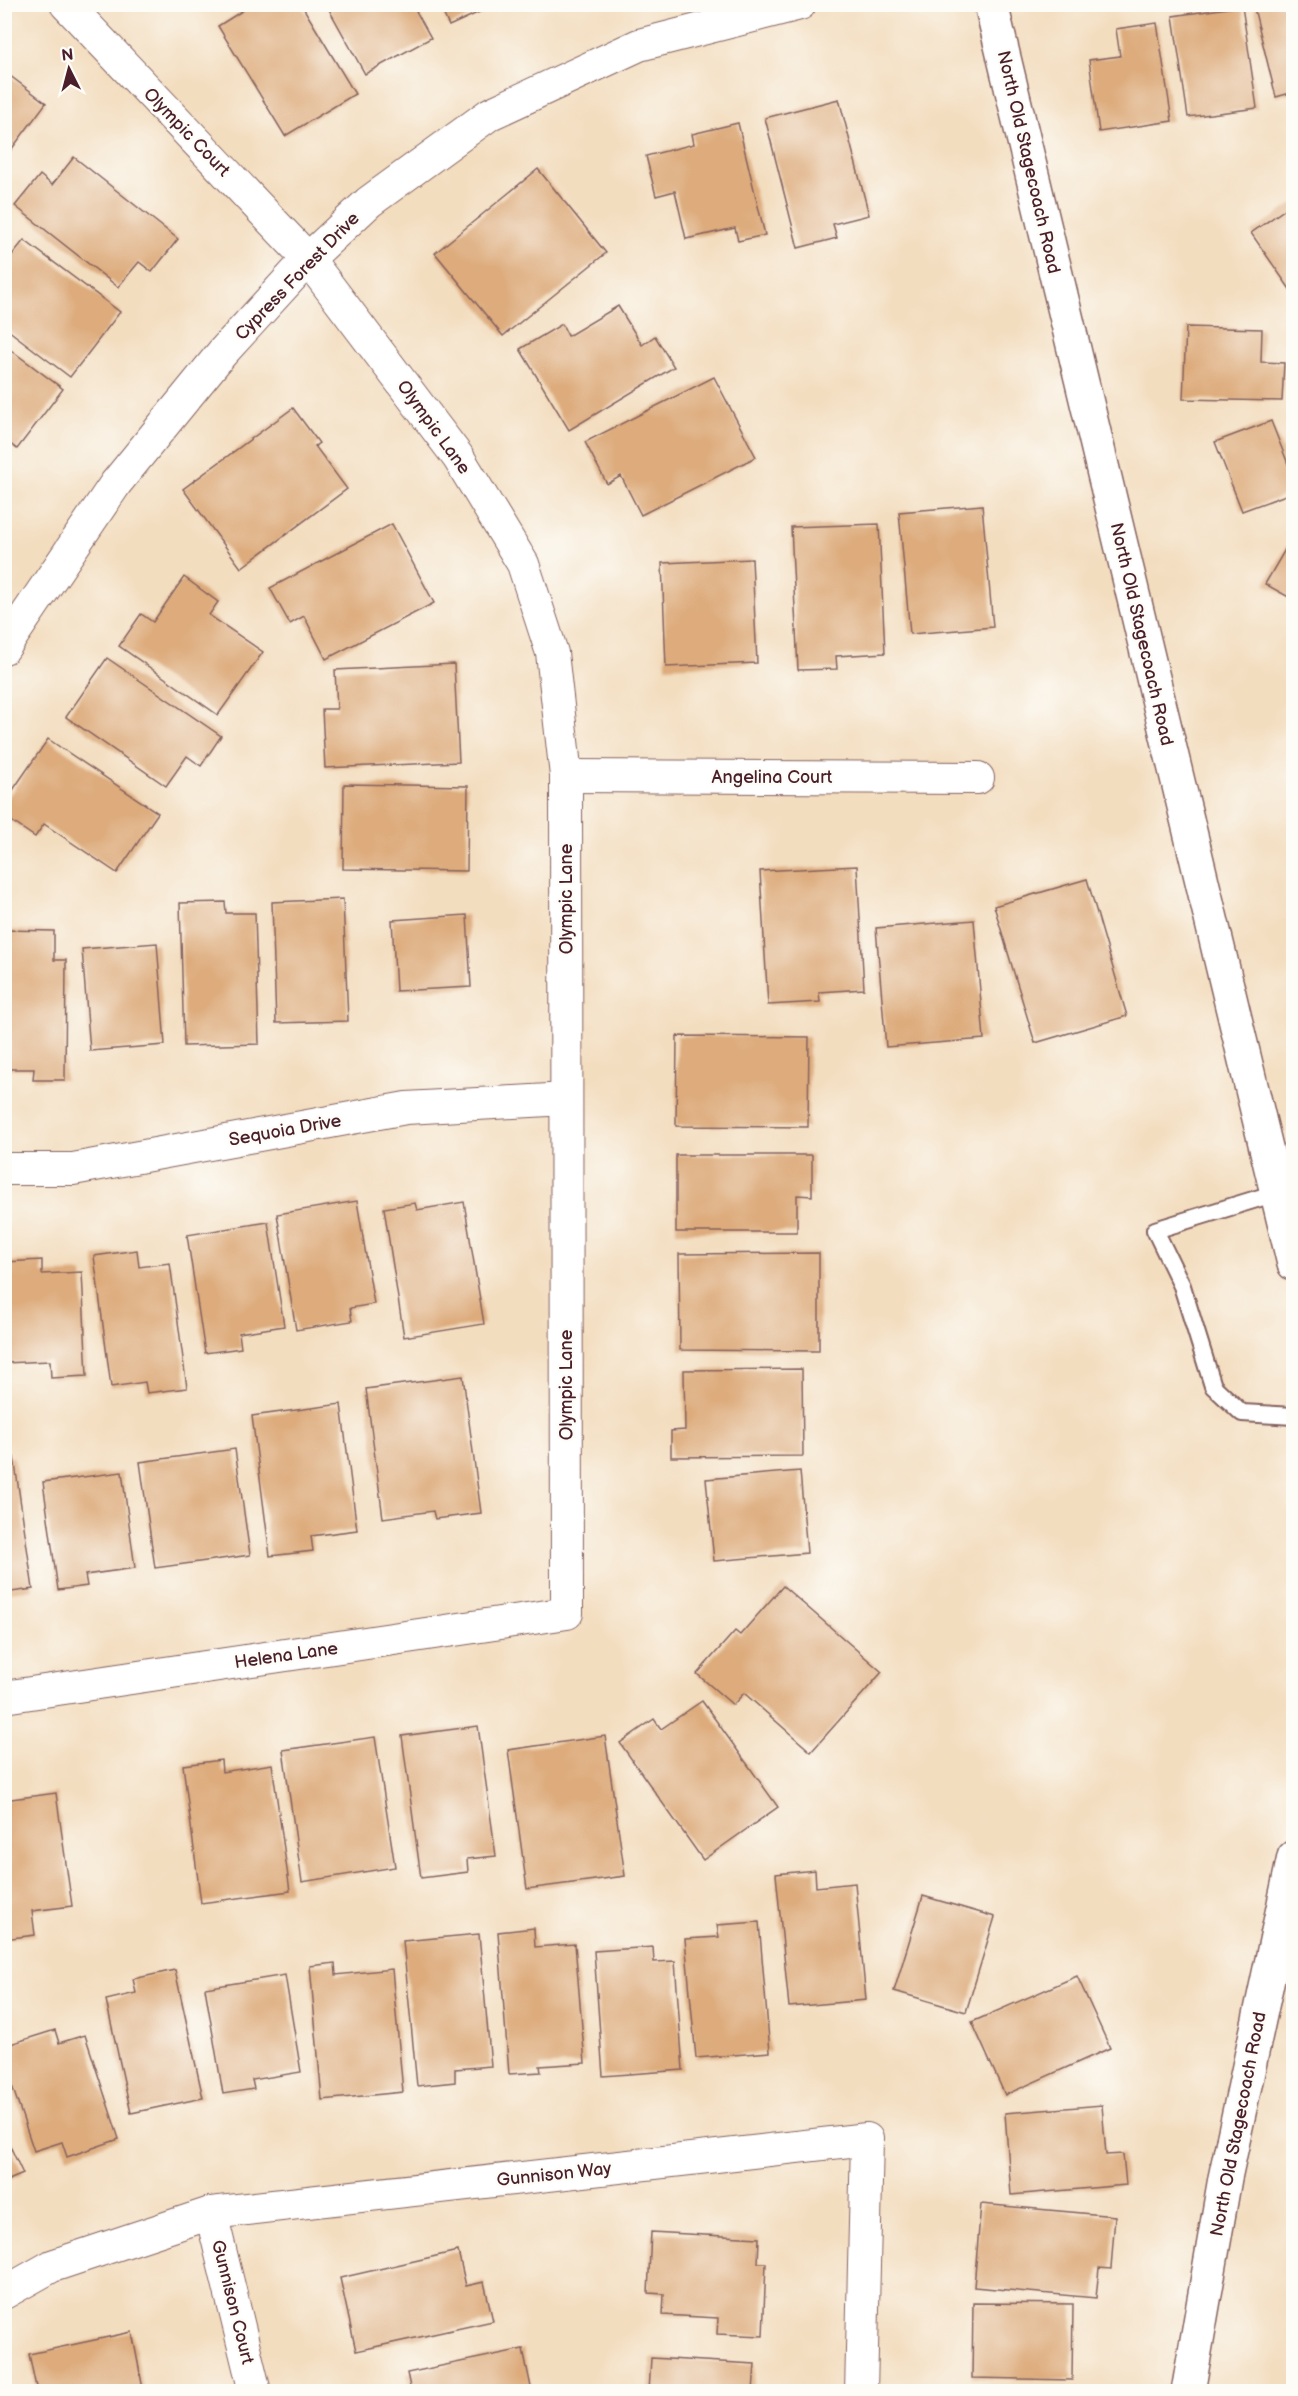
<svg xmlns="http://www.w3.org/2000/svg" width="1298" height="2396" viewBox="0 0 1298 2396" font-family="'Balsamiq Sans',sans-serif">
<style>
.building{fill:#ddab7c}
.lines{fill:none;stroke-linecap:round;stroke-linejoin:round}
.lane-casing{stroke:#85625f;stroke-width:20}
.street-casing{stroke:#85625f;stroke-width:34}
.secondary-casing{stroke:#85625f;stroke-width:36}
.lane{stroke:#fff;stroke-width:16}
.street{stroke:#fff;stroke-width:32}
.secondary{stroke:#fff;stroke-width:33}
.labels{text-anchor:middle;stroke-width:5;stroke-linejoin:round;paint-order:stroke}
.street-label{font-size:18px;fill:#4a1f2b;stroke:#fdfcf7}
</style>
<rect width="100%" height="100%" fill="#fdfcf7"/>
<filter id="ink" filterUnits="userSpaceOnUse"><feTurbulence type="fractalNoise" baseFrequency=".0167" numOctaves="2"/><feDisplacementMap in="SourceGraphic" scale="12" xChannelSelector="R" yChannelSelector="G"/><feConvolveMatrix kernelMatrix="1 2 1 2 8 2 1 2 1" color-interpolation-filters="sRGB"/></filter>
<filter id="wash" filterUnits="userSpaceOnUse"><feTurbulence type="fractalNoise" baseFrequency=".008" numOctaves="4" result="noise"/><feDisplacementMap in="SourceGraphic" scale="24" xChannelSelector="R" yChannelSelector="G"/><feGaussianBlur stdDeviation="1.35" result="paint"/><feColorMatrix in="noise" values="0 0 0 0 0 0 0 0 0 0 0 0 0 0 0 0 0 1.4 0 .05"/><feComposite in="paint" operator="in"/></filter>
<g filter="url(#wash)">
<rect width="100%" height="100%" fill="#f3ddbf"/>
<g id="blocks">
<g class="building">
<polygon points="253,4 301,4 355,94 285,136 218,26"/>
<polygon points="326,4 412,4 431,38 365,74"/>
<polygon points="439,4 497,4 449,26"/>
<polygon points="1253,4 1294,4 1294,92 1276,97"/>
<polygon points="1242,6 1257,108 1188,117 1173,16"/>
<polygon points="1157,23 1172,121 1099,132 1089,60 1120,56 1116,29"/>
<polygon points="5,72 46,103 5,158"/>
<polygon points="839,99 869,215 833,224 837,238 798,248 765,118"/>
<polygon points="738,123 765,235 738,241 735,228 686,239 675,191 656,196 646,156 694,144 692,134"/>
<polygon points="74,157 178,239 152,272 139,262 118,287 15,206 40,175 52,185"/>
<polygon points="538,169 606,253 503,336 435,253"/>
<polygon points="1294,203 1294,295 1251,233"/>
<polygon points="24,240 120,312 70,377 4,327 4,265"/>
<polygon points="618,306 642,345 655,336 674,367 569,430 520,349 562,324 568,336"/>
<polygon points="1186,327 1262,329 1261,362 1284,363 1282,401 1183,399"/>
<polygon points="4,345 63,389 17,449 4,439"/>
<polygon points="714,377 756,457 641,515 621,476 607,484 585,442"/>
<polygon points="293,408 319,443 315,446 347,489 241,568 183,489"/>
<polygon points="1271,421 1294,479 1294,492 1242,511 1215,442"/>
<polygon points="982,505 993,627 910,634 899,512"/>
<polygon points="392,524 434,603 326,659 304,616 290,624 270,588"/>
<polygon points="879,524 885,653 836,656 837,669 798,670 791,527"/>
<polygon points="1294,534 1294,600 1265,584"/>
<polygon points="752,559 757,663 666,667 662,563"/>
<polygon points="184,577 218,602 209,615 263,652 218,715 119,646 141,614 153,622"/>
<polygon points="107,658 221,736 201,766 187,756 166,786 66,717"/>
<polygon points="454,664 459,762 325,768 322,709 337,709 335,670"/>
<polygon points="48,739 158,813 117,873 44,824 35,837 4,816 4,803"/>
<polygon points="344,784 468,786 467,871 343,869"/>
<polygon points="857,866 864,989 819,992 820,1002 768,1005 760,871"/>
<polygon points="1087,879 1127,1016 1035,1043 994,906"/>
<polygon points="343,899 348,1021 276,1023 272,902"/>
<polygon points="225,902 226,913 255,913 259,1044 184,1046 180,903"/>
<polygon points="467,915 471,987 396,991 392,920"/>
<polygon points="974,920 984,1039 886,1047 876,928"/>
<polygon points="5,930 54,931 54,960 66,960 65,1080 33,1080 34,1069 4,1069"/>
<polygon points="157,943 165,1045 90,1051 82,949"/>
<polygon points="677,1036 809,1037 808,1127 676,1126"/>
<polygon points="676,1155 812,1155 812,1196 797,1195 797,1232 676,1232"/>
<polygon points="357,1201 374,1304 350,1308 352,1321 296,1330 277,1214"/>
<polygon points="464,1202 484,1324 404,1337 384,1208 415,1203 417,1210"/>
<polygon points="268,1222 284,1326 239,1333 241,1348 205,1353 187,1235"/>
<polygon points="137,1250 139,1267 170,1263 187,1388 147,1393 145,1382 111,1387 94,1256"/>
<polygon points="819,1253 819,1351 680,1350 679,1254"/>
<polygon points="42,1260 42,1274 82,1272 87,1376 51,1378 50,1361 4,1363 4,1262"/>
<polygon points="802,1369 803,1456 671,1457 671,1431 685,1430 684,1370"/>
<polygon points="463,1376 481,1513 435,1519 433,1511 383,1518 366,1389"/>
<polygon points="341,1404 357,1530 311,1536 313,1551 270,1556 252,1416"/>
<polygon points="235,1449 250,1555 155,1568 140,1462"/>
<polygon points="14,1457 33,1589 4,1593 4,1458"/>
<polygon points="800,1471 807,1553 714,1561 706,1479"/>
<polygon points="122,1472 135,1568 85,1575 87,1586 58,1590 43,1482"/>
<polygon points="783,1586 882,1672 811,1752 744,1693 733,1705 697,1674 735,1631 740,1635"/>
<polygon points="702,1701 778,1807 703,1860 620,1743 654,1719 661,1729"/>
<polygon points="478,1726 496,1856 467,1859 468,1872 421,1878 402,1736"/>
<polygon points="605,1736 625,1876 527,1889 508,1750"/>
<polygon points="375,1737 395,1867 302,1882 283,1750"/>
<polygon points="221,1760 222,1772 272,1764 290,1891 201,1903 183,1765"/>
<polygon points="56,1793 72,1906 32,1911 35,1935 4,1939 4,1800"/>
<polygon points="815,1870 816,1887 855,1883 866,2000 789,2007 776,1874"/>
<polygon points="923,1896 995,1917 966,2012 894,1991"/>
<polygon points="759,1922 770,2052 696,2058 685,1939 719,1937 717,1925"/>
<polygon points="534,1928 535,1947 575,1944 585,2063 540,2066 541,2072 509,2074 498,1932"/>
<polygon points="479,1934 491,2066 455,2069 455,2082 417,2086 403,1941"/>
<polygon points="653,1947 654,1962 675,1961 683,2070 603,2076 594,1951"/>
<polygon points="335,1963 336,1975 392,1969 403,2092 322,2100 310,1966"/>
<polygon points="175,1970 203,2098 131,2113 106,2000 136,1993 133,1979"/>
<polygon points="285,1975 301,2072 252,2080 254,2089 223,2094 205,1988"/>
<polygon points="1077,1976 1110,2048 1005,2095 972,2022"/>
<polygon points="55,2030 59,2043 85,2035 119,2139 67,2157 62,2142 34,2151 4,2062 4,2046"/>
<polygon points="1102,2105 1106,2155 1123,2154 1126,2185 1011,2195 1005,2113"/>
<polygon points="4,2133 23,2174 4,2182"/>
<polygon points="981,2204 1115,2216 1111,2269 1099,2268 1096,2298 974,2287"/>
<polygon points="651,2232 759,2238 758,2263 766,2263 763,2336 717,2334 718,2318 663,2315 664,2294 648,2293"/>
<polygon points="458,2251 466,2286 484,2282 493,2321 356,2351 340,2278"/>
<polygon points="973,2303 1073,2304 1072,2380 972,2378"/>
<polygon points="132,2332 143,2389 148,2388 149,2392 37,2392 29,2354"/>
<polygon points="523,2349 532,2392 411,2392 407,2373"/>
<polygon points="651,2358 755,2364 753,2392 649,2392"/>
</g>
</g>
</g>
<g filter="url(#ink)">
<use href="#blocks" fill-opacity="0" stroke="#85625f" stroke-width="1.5"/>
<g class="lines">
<defs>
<polyline id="lane" points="1276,1193 1155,1230 1182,1286 1213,1386 1242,1413 1294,1416"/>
<g id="street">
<polyline points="4,648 116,483 222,353 308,259 369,202 490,114 639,45 800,4"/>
<polyline points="566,776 978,778"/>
<polyline points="4,1169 73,1169 406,1108 566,1099"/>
<polyline points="4,1697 567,1613 566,776 552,653 523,564 458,457 308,259 66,4"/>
<polyline points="211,2213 255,2392"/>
<polyline points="4,2293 52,2266 211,2213 867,2139 861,2392"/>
</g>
<g id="secondary">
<polyline points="991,4 1294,1264"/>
<polyline points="1188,2392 1225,2178 1294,1857"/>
</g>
</defs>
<use href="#lane" class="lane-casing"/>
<use href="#street" class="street-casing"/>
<use href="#secondary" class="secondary-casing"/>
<use href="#lane" class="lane"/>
<use href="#street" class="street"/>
<use href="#secondary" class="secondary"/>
</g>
</g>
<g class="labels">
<g class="street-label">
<text transform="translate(187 132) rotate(46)" y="6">Olympic Court</text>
<text transform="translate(1029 162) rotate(77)" y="6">North Old Stagecoach Road</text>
<text transform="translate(297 276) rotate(-46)" y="6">Cypress Forest Drive</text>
<text transform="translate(434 427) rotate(54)" y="6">Olympic Lane</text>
<text transform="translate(1142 634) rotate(77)" y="6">North Old Stagecoach Road</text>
<text x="772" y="783">Angelina Court</text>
<text transform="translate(566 899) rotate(-90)" y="6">Olympic Lane</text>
<text transform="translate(285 1130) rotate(-10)" y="6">Sequoia Drive</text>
<text transform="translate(566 1385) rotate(-90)" y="6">Olympic Lane</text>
<text transform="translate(286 1655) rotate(-8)" y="6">Helena Lane</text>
<text transform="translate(1238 2124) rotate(-79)" y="6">North Old Stagecoach Road</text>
<text transform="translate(554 2174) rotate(-6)" y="6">Gunnison Way</text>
<text transform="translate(233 2302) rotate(76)" y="6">Gunnison Court</text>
</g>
</g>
<rect width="1298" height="2396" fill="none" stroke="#fdfcf7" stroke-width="24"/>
<g transform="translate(69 69) rotate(354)" stroke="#fdfcf7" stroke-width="4.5" paint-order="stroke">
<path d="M0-4.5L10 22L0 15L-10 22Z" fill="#4a1f2b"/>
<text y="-9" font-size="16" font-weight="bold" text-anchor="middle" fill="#4a1f2b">N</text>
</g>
</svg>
